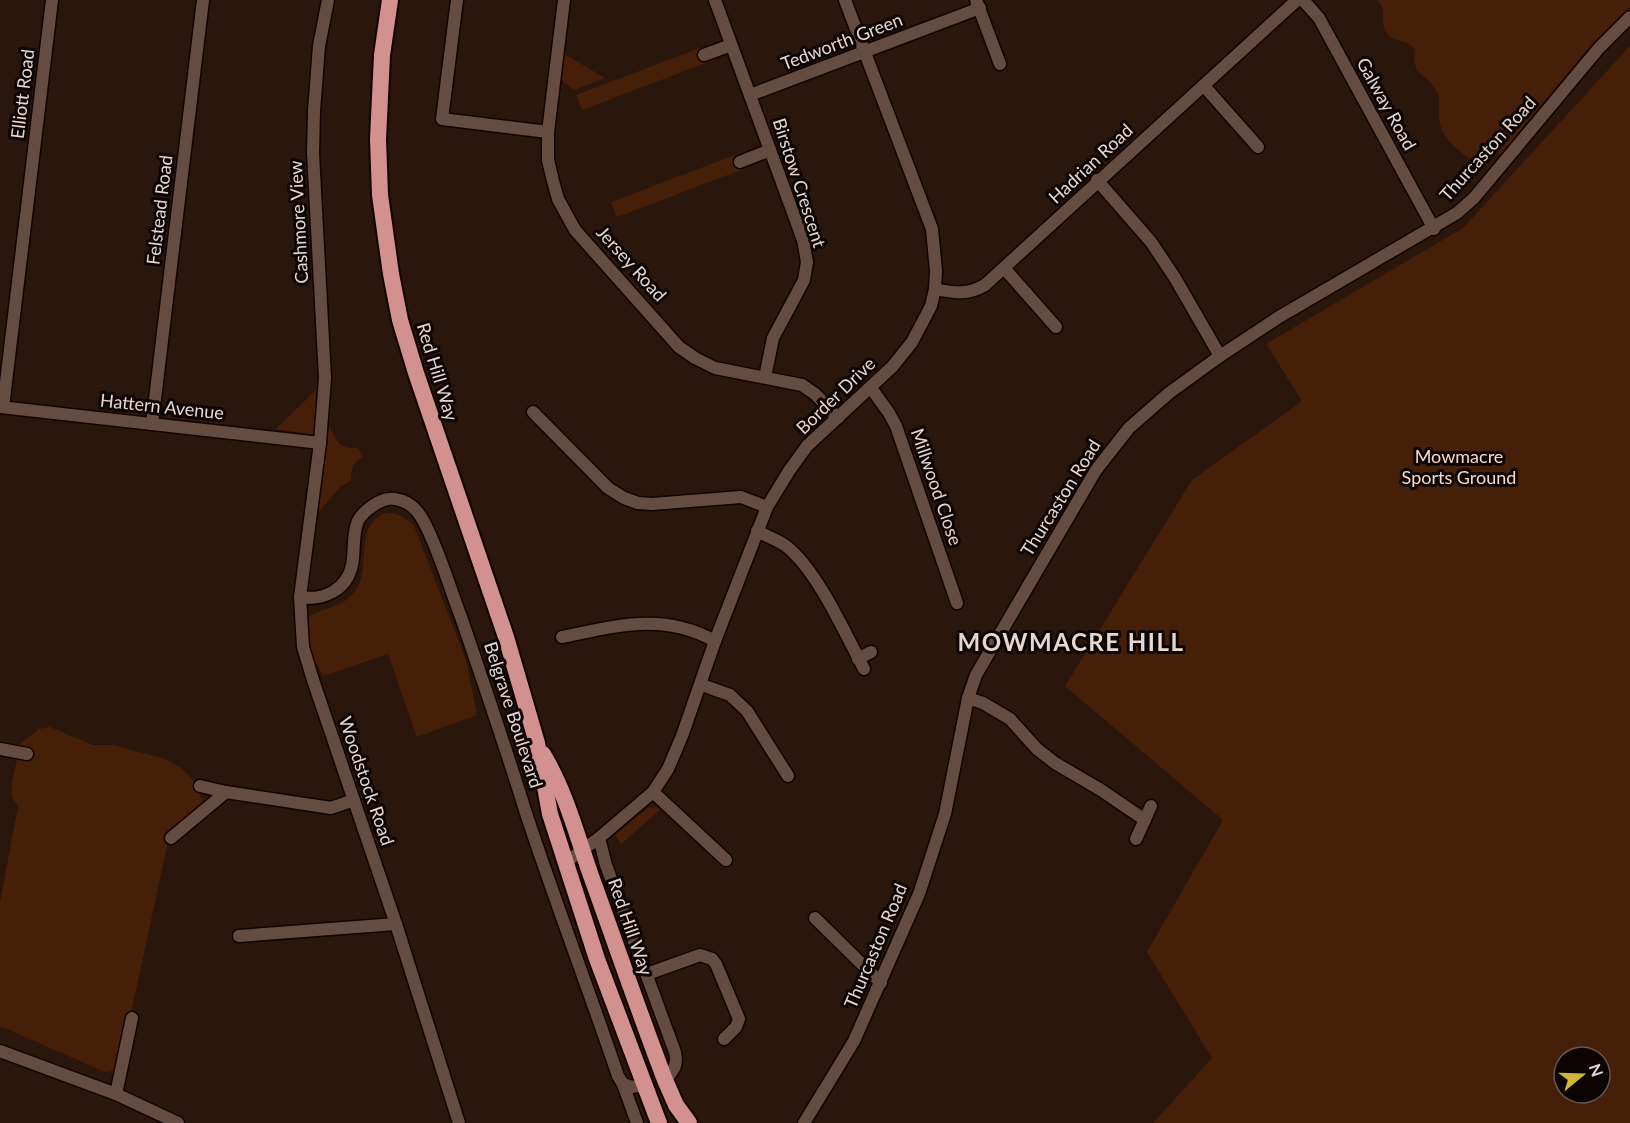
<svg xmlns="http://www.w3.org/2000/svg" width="1630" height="1123" viewBox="0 0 1630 1123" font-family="Lato,sans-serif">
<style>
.green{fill:#461f09;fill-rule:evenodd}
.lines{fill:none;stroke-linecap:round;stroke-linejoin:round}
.minor-casing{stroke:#120300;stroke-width:15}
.trunk-casing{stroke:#120300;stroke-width:20}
.minor{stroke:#654c40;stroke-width:12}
.trunk{stroke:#d2908e;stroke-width:16}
.labels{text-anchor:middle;stroke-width:6;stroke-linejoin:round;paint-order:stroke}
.street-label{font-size:18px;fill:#e6d7d0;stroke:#0d0503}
.park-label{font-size:18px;fill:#f8d8c9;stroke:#0d0503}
.district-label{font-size:24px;font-weight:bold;letter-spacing:1.5px;fill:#e6d7d0;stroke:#0d0503}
</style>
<rect width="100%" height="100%" fill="#2b160c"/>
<g class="green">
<path d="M1377,0H1630V7L1590,46L1500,155L1496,148C1493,157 1488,160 1479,163C1460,154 1439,138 1439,115C1438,107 1441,100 1437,92C1427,70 1411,80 1415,49C1405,38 1394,44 1386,32C1379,21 1388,9 1377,0Z"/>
<path d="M1630,46V1123H1153L1212,1058L1147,952L1223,820L1065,686L1192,480L1302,401L1266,344L1463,228ZM1564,1057H1600V1093H1564Z"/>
<polygon points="700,48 706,63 582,110 576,95"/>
<polygon points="564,54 605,78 574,90 562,80"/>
<polygon points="735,155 741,170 617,217 611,202"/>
<polygon points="317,389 315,435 276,429"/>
<path d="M329,425C337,442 338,449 358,448L363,457C352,463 351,469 351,481L341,486L317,514Z"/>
<path d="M385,513C398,513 405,517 414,526L466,660L477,715L417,737L388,654L323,676L317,664L303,647L309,616C322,609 340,607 351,596C376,571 350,529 385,513Z"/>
<polygon points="50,727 93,745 113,745 165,759 181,768 192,779 204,803 169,837 120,1064 113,1071 105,1072 0,1026 0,902 18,806 12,797 12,783 20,744 39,729"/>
<polygon points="655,807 661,809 621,844 615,835 648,808"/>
</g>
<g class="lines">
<defs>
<g id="minor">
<polyline points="328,0 319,46 314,111 313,153 325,378 320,443 300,597 303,647 313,680 396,924 459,1123"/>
<polyline points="457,0 442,119 548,132 548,160 553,181 558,199 575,230 679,347 695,358 715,368 802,385 815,394 838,418"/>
<polyline points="715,0 803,240 807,262 804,280 773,338 765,377"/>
<polyline points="976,0 1000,64"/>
<polyline points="1303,0 1319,18 1434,229"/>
<polyline points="704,55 731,45"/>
<polyline points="1204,86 1258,147"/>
<polyline points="750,95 980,8"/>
<polyline points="548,132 564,0"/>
<polyline points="740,162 770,150"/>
<polyline points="1097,180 1151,242 1175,278 1220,356"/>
<polyline points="1004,268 1056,327"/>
<path d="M935,289C954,293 968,295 985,285L1297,0"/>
<polyline points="871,388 889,413 896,426 957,603"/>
<polyline points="0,407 320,443"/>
<polyline points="3,407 52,0"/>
<polyline points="533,412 608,488 624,498 638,503 652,504 741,497 767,507"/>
<polyline points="152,424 203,0"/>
<path d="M757,531C766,536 778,540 786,546C817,570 845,633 864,669"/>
<path d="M300,597C323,601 347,590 352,565C355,551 352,534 358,521C361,514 368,509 374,505C380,501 388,498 395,499C410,501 419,511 425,524C440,553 449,586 461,617C483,681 505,746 525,810C554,899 588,987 618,1076L623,1084L632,1087L645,1085"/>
<path d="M562,637C617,626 662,612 715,641"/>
<polyline points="858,659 871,652"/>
<polyline points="702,685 730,695 747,711 788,776"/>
<polyline points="968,698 983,703 1010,719 1037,749 1055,763 1101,790 1145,820"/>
<polyline points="0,749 27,754"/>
<polyline points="200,786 226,792 331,808 354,800"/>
<polyline points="653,792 726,860"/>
<polyline points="171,838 226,792"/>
<path d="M599,838L606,865L675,1052C678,1065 674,1070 665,1080"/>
<polyline points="1136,839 1151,806"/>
<polyline points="566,862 599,838 653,792 668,769 682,736 715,641 767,507 789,471 807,446 893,366 912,342 931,306 935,289 936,271 932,229 845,0"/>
<polyline points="815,918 881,983"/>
<polyline points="239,936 396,924"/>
<polyline points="647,974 700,955 712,959 716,964 739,1019 736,1027 724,1039"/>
<polyline points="0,1051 116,1094 178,1123"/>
<polyline points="623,1084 637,1123"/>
<polyline points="116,1094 132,1018"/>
<polyline points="804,1123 854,1041 919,894 945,814 968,698 976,675 1096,470 1129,428 1169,393 1220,356 1279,317 1457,213 1474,198 1599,48 1630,17"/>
</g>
<g id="trunk">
<polyline points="390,0 382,55 378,139 380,195 391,274 400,320 416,373 506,637 537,743 550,814 597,959 659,1123"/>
<path d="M543,754C565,791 576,832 590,873C615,942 639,1012 665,1080L676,1105L689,1123"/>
</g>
</defs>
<use href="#minor" class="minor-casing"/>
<use href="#trunk" class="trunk-casing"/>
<use href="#minor" class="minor"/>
<use href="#trunk" class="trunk"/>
</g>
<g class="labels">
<g class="street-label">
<text transform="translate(842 42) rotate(-21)" y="6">Tedworth Green</text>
<text transform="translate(23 94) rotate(-83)" y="6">Elliott Road</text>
<text transform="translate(1386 104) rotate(61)" y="6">Galway Road</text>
<text transform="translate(1488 149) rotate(-48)" y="6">Thurcaston Road</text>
<text transform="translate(1091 164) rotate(-43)" y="6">Hadrian Road</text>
<text transform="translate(799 183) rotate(72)" y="6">Birstow Crescent</text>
<text transform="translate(160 210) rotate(-83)" y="6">Felstead Road</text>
<text transform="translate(299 222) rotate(-93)" y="6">Cashmore View</text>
<text transform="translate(631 264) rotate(48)" y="6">Jersey Road</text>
<text transform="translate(437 372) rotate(73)" y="6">Red Hill Way</text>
<text transform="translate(836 396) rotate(-44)" y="6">Border Drive</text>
<text transform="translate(162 407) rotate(6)" y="6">Hattern Avenue</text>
<text transform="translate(936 487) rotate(71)" y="6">Millwood Close</text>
<text transform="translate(1061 498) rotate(-58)" y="6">Thurcaston Road</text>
<text transform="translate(513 715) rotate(72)" y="6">Belgrave Boulevard</text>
<text transform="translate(366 781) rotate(71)" y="6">Woodstock Road</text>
<text transform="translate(630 927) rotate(71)" y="6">Red Hill Way</text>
<text transform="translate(876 946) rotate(-67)" y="6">Thurcaston Road</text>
</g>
<g class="park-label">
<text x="1459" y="463">Mowmacre<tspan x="1459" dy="21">Sports Ground</tspan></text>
</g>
<g class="district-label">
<text x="1071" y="651">MOWMACRE HILL</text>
</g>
</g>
<g transform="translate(1582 1075) rotate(71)"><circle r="28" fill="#0d0503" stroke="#645955" stroke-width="1.5"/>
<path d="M0-4.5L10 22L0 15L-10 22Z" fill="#d1b736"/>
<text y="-9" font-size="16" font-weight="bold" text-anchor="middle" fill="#e6d7d0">N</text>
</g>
</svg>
